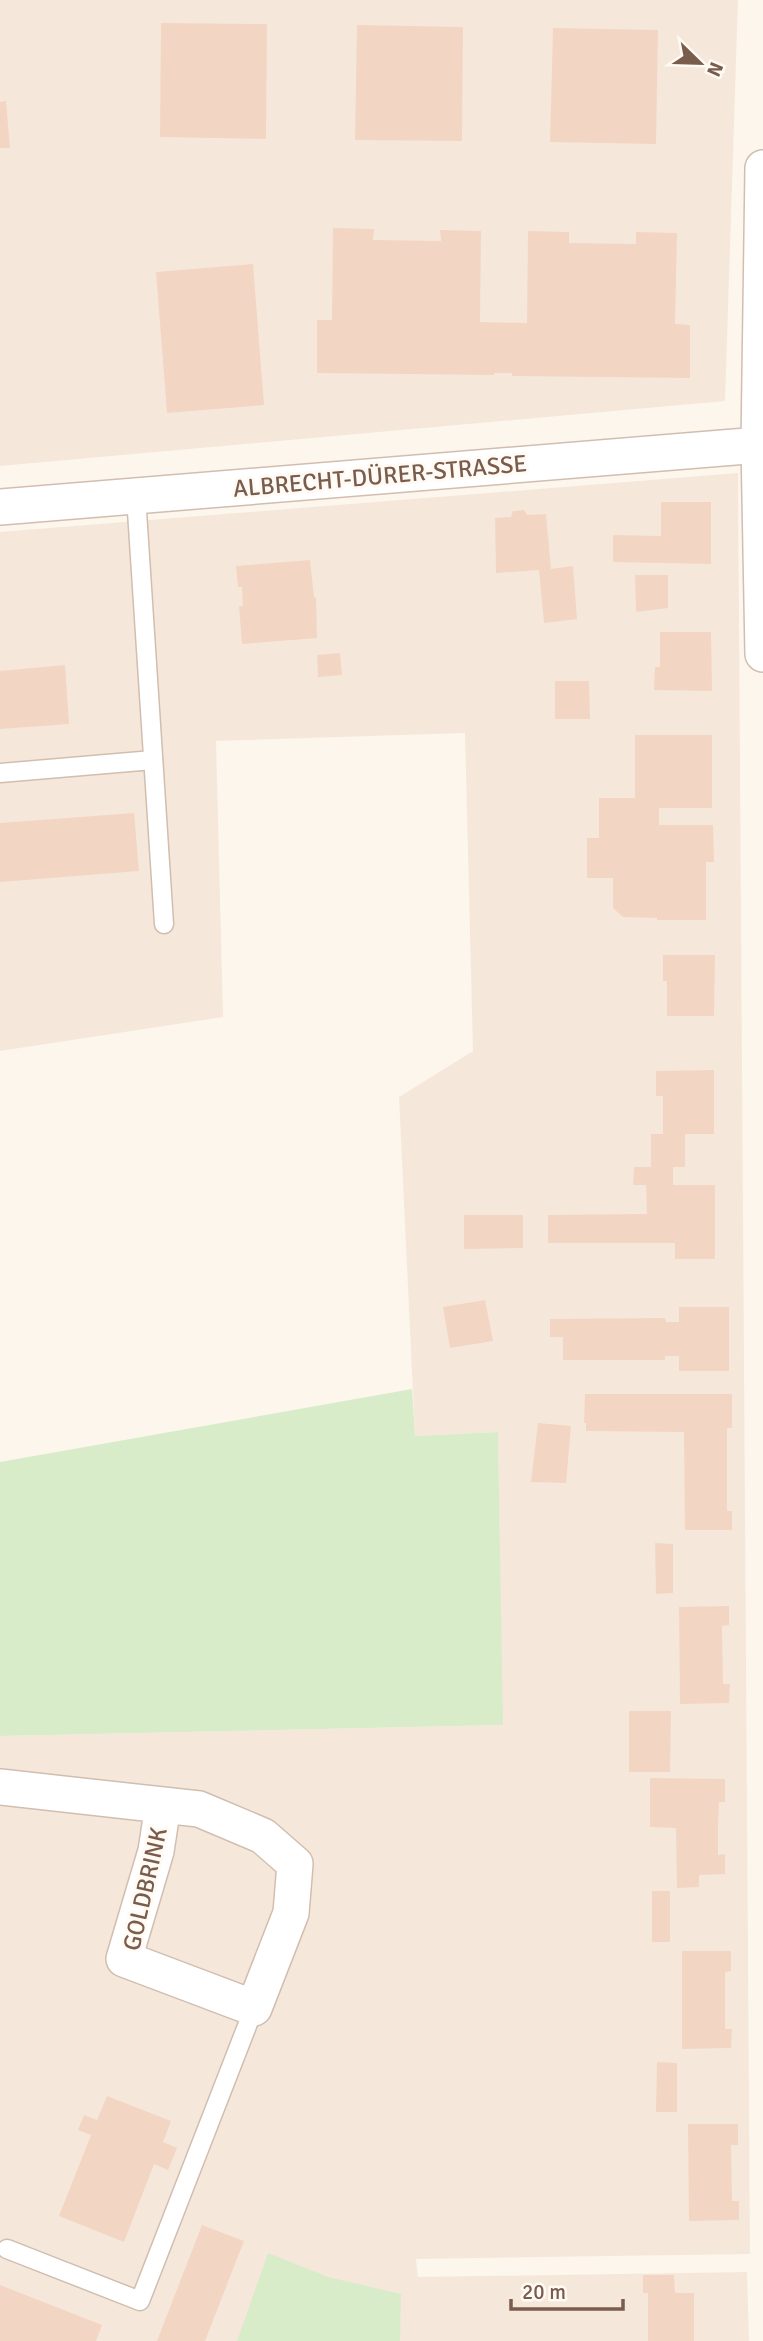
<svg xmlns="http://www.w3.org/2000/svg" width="763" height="2341" viewBox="0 0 763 2341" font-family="Signika,sans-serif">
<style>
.residential{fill:#f5e8da}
.green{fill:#d8ecc9}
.building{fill:#f3d5c3}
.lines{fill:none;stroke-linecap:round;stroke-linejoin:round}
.service-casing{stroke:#d1beb0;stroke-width:21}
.minor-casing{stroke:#d1beb0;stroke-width:38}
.service{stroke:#fff;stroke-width:18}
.minor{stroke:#fff;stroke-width:35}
.labels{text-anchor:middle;stroke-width:6;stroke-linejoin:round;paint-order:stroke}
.street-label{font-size:24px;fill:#7a5c4d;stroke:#fffaf3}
</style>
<rect width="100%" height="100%" fill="#fdf6ec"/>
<g class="residential">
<polygon points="0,0 738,0 725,401 0,466"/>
<polygon points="738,473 750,2254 416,2259 418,2277 747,2272 749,2341 0,2341 0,1736 502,1725 498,1432 415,1436 399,1097 473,1051 465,733 216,741 223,1017 0,1051 0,532"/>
</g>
<g class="green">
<polygon points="412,1389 415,1436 498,1432 503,1725 0,1736 0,1462"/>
<polygon points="268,2253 328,2277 401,2294 400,2341 237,2341"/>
</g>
<g class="building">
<polygon points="161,23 267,24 266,139 160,137"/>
<polygon points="357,25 463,27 462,141 355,140"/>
<polygon points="553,28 658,30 656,144 550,142"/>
<polygon points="6,101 10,148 0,148 0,102"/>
<polygon points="333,228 374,229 373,240 441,241 440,230 481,231 480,322 527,323 528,231 569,232 569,243 636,244 636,232 677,233 675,324 690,325 690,378 512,376 512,373 494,373 494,375 317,373 317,320 332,320"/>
<polygon points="253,264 264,405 167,413 156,272"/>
<polygon points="661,502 711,502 711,564 613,562 613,535 661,536"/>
<polygon points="524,510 527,515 546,514 551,569 573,566 577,619 544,623 539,570 496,573 495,518 511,517 513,511"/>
<polygon points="310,560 314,597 316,598 317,638 242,644 239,606 243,606 242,587 238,587 236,566"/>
<polygon points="635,575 668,575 668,608 636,612"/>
<polygon points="660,632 711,632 712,691 654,690 655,667 660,667"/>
<polygon points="340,653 342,675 318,677 317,655"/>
<polygon points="65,665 69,724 0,729 0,671"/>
<polygon points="555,681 589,681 590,719 555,719"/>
<polygon points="635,735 712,735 712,808 659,808 659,825 713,825 714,862 706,862 706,920 657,920 657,918 623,917 613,908 613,878 587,878 587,838 599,838 599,798 635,798"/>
<polygon points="134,813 139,871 0,882 0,823"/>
<polygon points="663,955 715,955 714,1016 667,1016 667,981 663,981"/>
<polygon points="714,1070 714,1134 685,1134 685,1167 673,1167 673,1185 715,1185 715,1259 675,1259 675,1243 548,1243 548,1215 647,1214 646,1185 633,1185 634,1167 651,1167 651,1134 663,1134 663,1096 656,1096 656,1071"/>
<polygon points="464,1215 523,1215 523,1248 464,1249"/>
<polygon points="485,1300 493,1341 450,1348 443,1307"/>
<polygon points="679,1307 729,1307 729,1371 679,1371 679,1356 665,1356 665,1360 563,1360 563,1337 550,1337 550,1319 665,1318 666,1322 679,1322"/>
<polygon points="585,1394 732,1394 732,1428 727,1428 727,1511 732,1511 732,1530 685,1530 684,1432 586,1431 586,1423 584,1423"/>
<polygon points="538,1423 571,1426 566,1483 531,1482"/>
<polygon points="655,1543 673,1544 673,1593 656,1594"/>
<polygon points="729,1606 729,1625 722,1626 723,1684 730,1684 729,1703 680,1704 679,1607"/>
<polygon points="629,1711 671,1711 670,1772 629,1772"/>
<polygon points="650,1778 725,1779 725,1802 719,1802 718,1827 718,1855 725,1854 725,1874 699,1875 699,1887 677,1888 676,1828 650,1827"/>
<rect x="652" y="1891" width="18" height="51"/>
<polygon points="682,1951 731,1951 731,1971 725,1972 725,2029 732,2029 731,2048 682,2049"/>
<polygon points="657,2062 677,2063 677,2112 656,2112"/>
<polygon points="107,2096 171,2121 163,2142 177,2148 168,2170 154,2164 124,2242 59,2216 91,2135 78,2130 84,2115 97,2120"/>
<polygon points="688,2124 738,2124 738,2145 731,2145 732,2201 739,2201 739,2220 689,2221"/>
<polygon points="202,2225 244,2241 205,2341 157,2341"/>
<polygon points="643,2275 674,2275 675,2293 694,2293 694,2341 648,2341 648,2293 643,2293"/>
<polygon points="0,2285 102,2325 96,2341 0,2341"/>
</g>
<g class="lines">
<defs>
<g id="service">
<polyline points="136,496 164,924"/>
<polyline points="0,773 153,760"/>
<polyline points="7,2249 140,2301 254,2008"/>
</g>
<g id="minor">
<polyline points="763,168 759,445 763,654"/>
<polyline points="0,507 759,445"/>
<polyline points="0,1787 199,1809 263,1836 295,1864 291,1913 254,2008 124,1959 156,1851 163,1805"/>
</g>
</defs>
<use href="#service" class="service-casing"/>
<use href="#minor" class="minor-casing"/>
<use href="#service" class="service"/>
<use href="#minor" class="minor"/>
</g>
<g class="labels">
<g class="street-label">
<text transform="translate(380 476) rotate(-5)" y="8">ALBRECHT-DÜRER-STRASSE</text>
<text transform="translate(145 1889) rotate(-77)" y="8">GOLDBRINK</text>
</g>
</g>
<g transform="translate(700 63) rotate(113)" stroke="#fffaf3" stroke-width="5" paint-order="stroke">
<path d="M0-5L12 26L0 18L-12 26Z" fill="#7a5c4d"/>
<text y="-10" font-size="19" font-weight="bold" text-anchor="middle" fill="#7a5c4d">N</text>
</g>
<path d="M511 2299v10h112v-10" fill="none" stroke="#7a5c4d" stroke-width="3.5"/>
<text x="522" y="2299" font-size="21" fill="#7a5c4d" stroke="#fffaf3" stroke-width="5" paint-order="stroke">20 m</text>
</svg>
